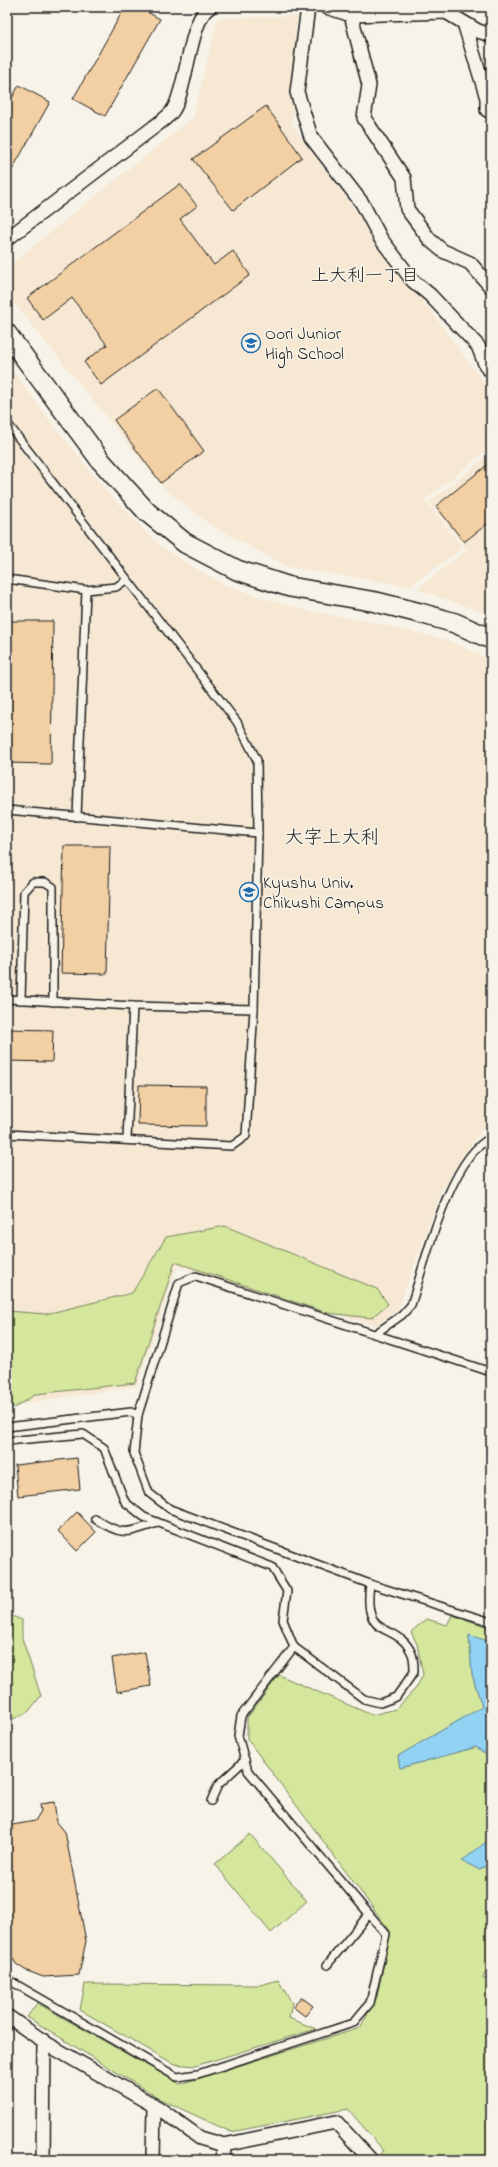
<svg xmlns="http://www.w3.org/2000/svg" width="498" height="2167" viewBox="0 0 498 2167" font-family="'Indie Flower','Klee One',sans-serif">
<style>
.built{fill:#f6e8d3}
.green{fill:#d4e79c;stroke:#78825c}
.water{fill:#92d3f4;stroke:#638a9e}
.building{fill:#f3d0a3;stroke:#1c1c1c}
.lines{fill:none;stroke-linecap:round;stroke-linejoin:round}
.lane-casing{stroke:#1c1c1c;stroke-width:10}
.street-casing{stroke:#1c1c1c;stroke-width:16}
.secondary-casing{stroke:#1c1c1c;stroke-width:22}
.lane{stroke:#f7f3e8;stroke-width:7}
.street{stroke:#f7f3e8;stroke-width:13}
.secondary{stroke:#f7f3e8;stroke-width:19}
.labels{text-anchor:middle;stroke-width:3;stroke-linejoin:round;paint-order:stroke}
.poi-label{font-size:17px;fill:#1c1c1c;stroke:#f7f3e8;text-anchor:start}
.neighbourhood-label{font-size:18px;fill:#1c1c1c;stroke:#f7f3e8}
.quarter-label{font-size:19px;fill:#1c1c1c;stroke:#f7f3e8}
</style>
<rect width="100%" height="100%" fill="#f7f3e8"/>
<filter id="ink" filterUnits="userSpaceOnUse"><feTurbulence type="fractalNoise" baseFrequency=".025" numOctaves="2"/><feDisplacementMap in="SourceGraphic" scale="8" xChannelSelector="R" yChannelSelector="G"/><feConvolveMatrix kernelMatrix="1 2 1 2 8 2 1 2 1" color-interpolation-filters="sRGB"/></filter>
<g filter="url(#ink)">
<g class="built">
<polygon points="297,16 292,125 491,392 491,447 425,500 463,548 409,586 288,567 209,524 164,488 7,294 7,267 193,118 218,18"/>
<polygon points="7,363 51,422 107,492 159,545 188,564 225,585 266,599 313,612 367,621 447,640 491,660 491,1124 481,1130 442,1189 398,1310 377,1326 177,1266 137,1386 7,1406"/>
<polygon points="491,453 491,615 417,589 467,550 429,502"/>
</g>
<g class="green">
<polygon points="225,1226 377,1289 388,1304 371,1318 328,1313 175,1262 135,1383 36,1394 16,1407 7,1407 7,1311 46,1314 132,1293 166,1237"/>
<polygon points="7,1614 22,1620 22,1638 41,1696 28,1712 9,1721 7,1721"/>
<polygon points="452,1615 491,1628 491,1642 469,1636 472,1674 482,1707 398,1756 400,1768 477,1747 491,1758 491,1838 463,1861 480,1870 491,1862 491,1957 483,1979 491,1979 491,2160 373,2160 384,2151 348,2109 231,2132 160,2099 27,2017 37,2003 180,2084 360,2028 377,1997 390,1931 247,1739 247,1718 279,1675 372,1715 396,1709 416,1688 423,1675 417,1644 411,1632 426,1619 447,1625"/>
<polygon points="250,1834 307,1901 271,1933 215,1864"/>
<polygon points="278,1980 292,2003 289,2018 316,2029 195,2066 174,2064 80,2010 85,1984 260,1985"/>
</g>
<g class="water">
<polygon points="469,1635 491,1642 491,1758 476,1747 400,1768 398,1756 482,1707 472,1674"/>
<polygon points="491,1838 491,1862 480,1870 462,1861"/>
</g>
<g class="building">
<polygon points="125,7 138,7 160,19 105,116 73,99"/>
<polygon points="19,85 50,102 7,179 7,107"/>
<polygon points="266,106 302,157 233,210 193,159"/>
<polygon points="180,184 197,206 180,219 214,265 233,251 250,275 101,385 84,362 107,345 72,298 43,320 27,298"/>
<polygon points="158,388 204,451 161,483 114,420"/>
<polygon points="491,462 491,521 464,542 436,506"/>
<polygon points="8,621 53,621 51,764 7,763"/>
<polygon points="64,846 110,846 107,974 61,973"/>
<polygon points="7,1029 53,1030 52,1062 7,1061"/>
<polygon points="139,1085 206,1086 206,1126 138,1125"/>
<polygon points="77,1458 80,1489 18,1496 15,1465"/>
<polygon points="77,1512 96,1532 77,1551 58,1531"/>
<polygon points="145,1652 151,1686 117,1692 112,1658"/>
<polygon points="54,1802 57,1822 65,1832 86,1941 79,1975 43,1977 25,1970 16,1964 7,1948 7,1826 35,1821 41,1811 40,1804"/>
<polygon points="301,1997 313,2006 305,2016 293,2007"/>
</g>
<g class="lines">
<defs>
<g id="lane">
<polyline points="7,423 237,722 257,760 258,833 254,1009 246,1136 232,1146 7,1134"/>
<polyline points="7,579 86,590 116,587 126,580"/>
<polyline points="7,810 258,833"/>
<polyline points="77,817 86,590"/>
<polyline points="7,999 133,1006 254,1009"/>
<polyline points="21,1000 24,892 33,882 45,882 53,887 53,1002"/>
<polyline points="127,1140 133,1006"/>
<path d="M375,1334L402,1315L411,1305C425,1263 450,1156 491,1138"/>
<polyline points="7,1427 131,1412 138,1415"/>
<polyline points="7,1441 83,1434 104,1448 125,1502 144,1517 272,1567 287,1591 283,1620 294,1647"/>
<path d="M95,1519C124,1537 126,1533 158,1523"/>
<polyline points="370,1584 170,1509 149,1493 134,1453 138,1415 179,1283 196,1276 491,1372"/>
<polyline points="211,1801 218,1785 245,1760"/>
<polyline points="327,1965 369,1914"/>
<path d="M7,1979L177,2077L198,2074L353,2023L370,2003L386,1934L248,1771L238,1736L241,1716L294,1647L364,1699L380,1703L396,1697L414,1672C414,1667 414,1659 412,1654C397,1619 362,1644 370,1584L491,1622"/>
</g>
<g id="street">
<polyline points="308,7 297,92 311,137 362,203 381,239 413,281 430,295 478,346 486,366 491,371"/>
<polyline points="326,7 351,15 446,12 478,31 491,35"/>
<polyline points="351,15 369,85 364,118 404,178 407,209 430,240 443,251 470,263 491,287"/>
<polyline points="464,23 487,98 487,110"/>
<path d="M7,239L154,127C160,122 169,117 173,110C187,89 190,17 210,7"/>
<polyline points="7,2016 49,2045 160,2109 200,2138 224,2145 336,2122 370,2159"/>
<polyline points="43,2160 44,2041"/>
<polyline points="153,2160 154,2106"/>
<polyline points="223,2160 224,2145"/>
</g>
<polyline id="secondary" points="7,334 101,461 147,512 185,543 237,570 290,587 376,602 420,613 455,623 491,639"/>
</defs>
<use href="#lane" class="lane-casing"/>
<use href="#street" class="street-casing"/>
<use href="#secondary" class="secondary-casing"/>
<use href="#lane" class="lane"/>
<use href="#street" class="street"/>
<use href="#secondary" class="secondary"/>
</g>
</g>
<defs>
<symbol id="school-ring" viewBox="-11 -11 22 22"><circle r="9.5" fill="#f7f3e8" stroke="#1f6fb2" stroke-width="1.5"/><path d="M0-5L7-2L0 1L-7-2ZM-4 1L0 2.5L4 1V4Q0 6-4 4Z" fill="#1f6fb2"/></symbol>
<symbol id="university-ring" viewBox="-11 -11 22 22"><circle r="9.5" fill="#f7f3e8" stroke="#1f6fb2" stroke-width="1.5"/><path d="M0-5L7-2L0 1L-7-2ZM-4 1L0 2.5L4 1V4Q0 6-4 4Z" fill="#1f6fb2"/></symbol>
</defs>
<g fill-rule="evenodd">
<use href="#school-ring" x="240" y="332" width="22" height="22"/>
<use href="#university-ring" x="238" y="881" width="22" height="22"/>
</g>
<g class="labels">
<g class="poi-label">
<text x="265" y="339">Oori Junior<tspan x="265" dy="20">High School</tspan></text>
<text x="263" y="888">Kyushu Univ.<tspan x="263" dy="20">Chikushi Campus</tspan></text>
</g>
<g class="neighbourhood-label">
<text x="365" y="281">上大利一丁目</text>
</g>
<g class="quarter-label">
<text x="332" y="843">大字上大利</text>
</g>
</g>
<rect width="498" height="2167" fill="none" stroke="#f7f3e8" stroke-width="24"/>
<rect x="12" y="12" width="474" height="2143" fill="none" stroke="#1c1c1c" stroke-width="1.5" filter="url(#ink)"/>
</svg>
